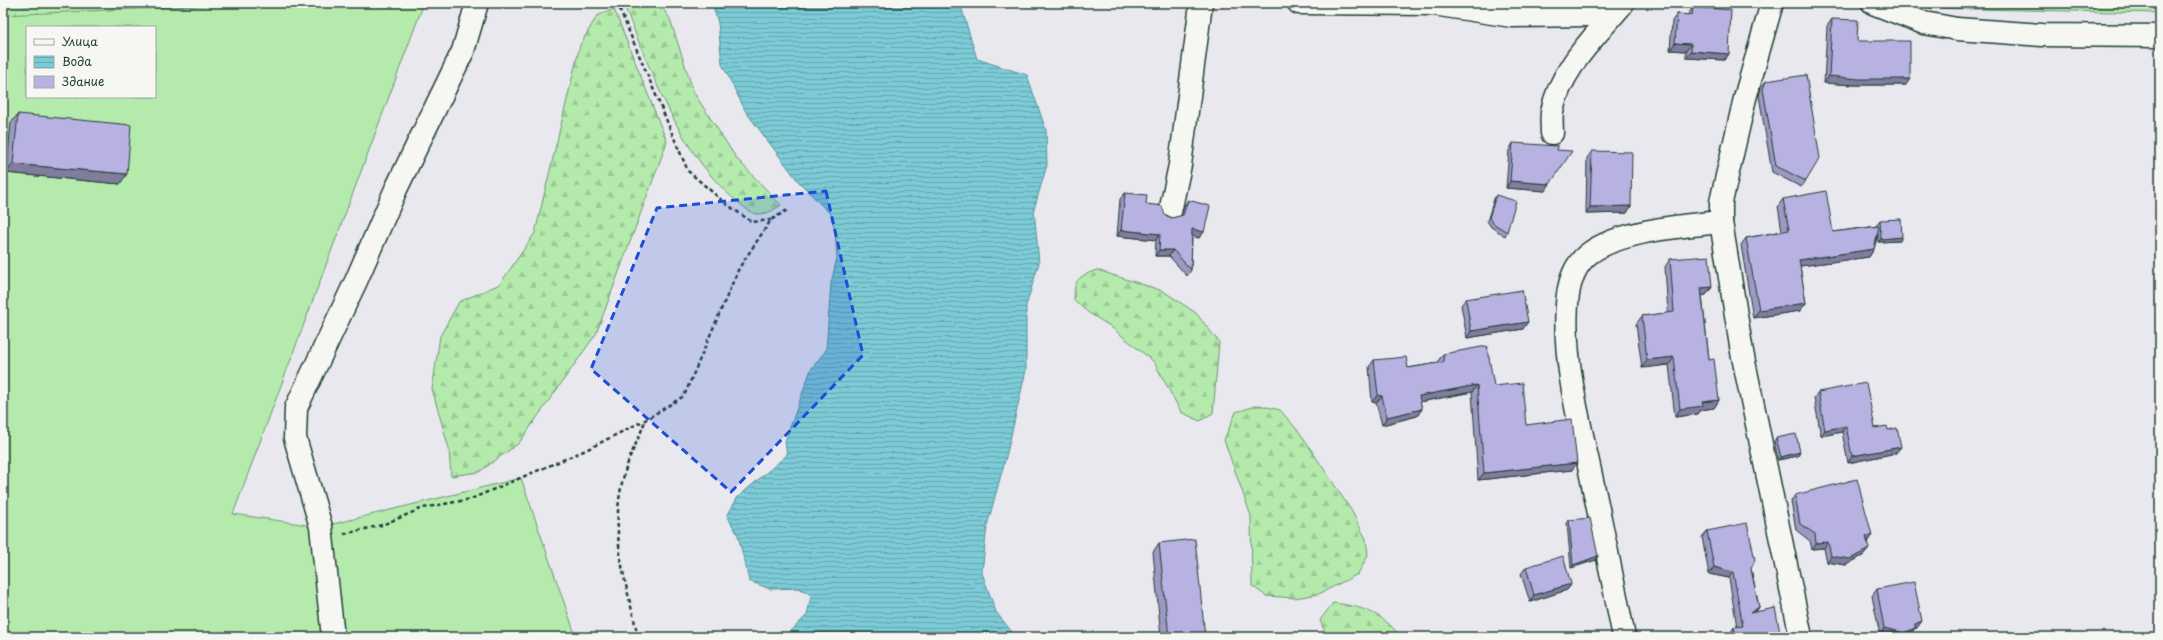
<svg xmlns="http://www.w3.org/2000/svg" width="2163" height="640" viewBox="0 0 2163 640" font-family="'Playpen Sans',sans-serif">
<style>
.grass{fill:#b4ebad;stroke:#6a9470;fill-rule:evenodd}
.forest{fill:url(#forest-firs);stroke:#6a9470}
.water{fill:url(#water-rules);stroke:#569296}
.lines{fill:none;stroke-linecap:round;stroke-linejoin:round}
.minor-casing{stroke:#1f3d34;stroke-width:25}
.path{stroke:#1f3d34;stroke-width:2.5;stroke-dasharray:4 3;stroke-linecap:butt}
.minor{stroke:#f6f6f2;stroke-width:22}
.wall{fill:#9e99c3;stroke:#1f3d34}
.shaded-wall{fill:#817d9f;stroke:#1f3d34}
.building{fill:#b8b2e3;stroke:#1f3d34}
.marked{fill:#1d4ed8;fill-opacity:0.2;stroke:#1d4ed8;stroke-width:3;stroke-dasharray:8 5;stroke-linejoin:round}
</style>
<defs>
<pattern id="forest-firs" width="22" height="20" patternUnits="userSpaceOnUse"><rect width="22" height="20" fill="#b4ebad"/><path d="M5 1l3.5 6h-7zM16 11l3.5 6h-7z" fill="#9aca95"/></pattern>
<pattern id="water-rules" width="6" height="5" patternUnits="userSpaceOnUse"><rect width="6" height="5" fill="#7bcbd7"/><path d="M0 2.5h6" fill="none" stroke="#64a6af"/></pattern>
</defs>
<rect width="100%" height="100%" fill="#eae8ef"/>
<filter id="ink" filterUnits="userSpaceOnUse"><feTurbulence type="fractalNoise" baseFrequency=".025" numOctaves="2"/><feDisplacementMap in="SourceGraphic" scale="8" xChannelSelector="R" yChannelSelector="G"/><feConvolveMatrix kernelMatrix="1 2 1 2 8 2 1 2 1" color-interpolation-filters="sRGB"/></filter>
<g filter="url(#ink)">
<path class="grass" d="M3,3H424L233,514L321,527L521,478L576,637H3ZM27,27H155V97H27Z"/>
<g class="forest">
<polygon points="3,3 256,3 3,15"/>
<path d="M623,3H659L670,19L694,93L737,159L781,205C772,211 764,216 753,213C749,212 743,206 739,203C680,157 651,70 623,3Z"/>
<polygon points="1908,3 2160,3 2160,13 1930,8"/>
<polygon points="614,9 667,142 596,334 519,443 479,472 451,476 449,449 432,389 440,336 459,302 500,284 535,233 580,45 597,16"/>
<path d="M1097,270L1163,291L1196,313L1219,342L1213,413L1200,421L1181,412L1154,362L1110,326L1089,313L1074,301C1074,279 1077,277 1097,270Z"/>
<polygon points="1259,405 1280,410 1300,433 1351,510 1366,539 1368,555 1358,574 1319,594 1295,598 1266,596 1252,586 1251,516 1224,440 1236,412"/>
<path d="M1333,603C1360,606 1384,613 1400,637H1327L1320,620Z"/>
</g>
<polygon class="water" points="712,3 960,3 977,59 1027,75 1046,130 1047,165 1034,209 1039,263 1026,306 1026,370 1007,453 987,526 982,573 996,612 1016,637 785,637 807,615 811,595 799,588 770,589 749,581 738,535 727,516 738,497 787,455 785,441 797,408 811,369 826,350 831,283 837,258 835,231 831,215 798,181 746,112 722,64 718,23"/>
<g class="lines">
<defs>
<g id="minor">
<polyline points="1299,3 1433,4 1512,16 1586,15 1617,3"/>
<polyline points="1772,3 1745,98 1721,202 1721,222 1742,352 1801,637"/>
<polyline points="1873,3 1924,23 1957,29 2042,35 2160,36"/>
<path d="M1552,133C1552,127 1551,119 1552,112C1560,69 1596,36 1623,3"/>
<polyline points="1170,212 1180,165 1201,4"/>
<polyline points="333,637 321,527 295,438 296,408 356,281 396,189 463,51 477,3"/>
<path d="M1624,637C1613,582 1602,526 1590,471C1578,417 1563,359 1567,304C1568,289 1572,271 1583,259C1609,231 1683,226 1721,222"/>
</g>
</defs>
<use href="#minor" class="minor-casing"/>
<g class="path">
<polyline points="617,3 688,171 725,203 752,222 771,220"/>
<polyline points="344,534 382,525 423,508 471,499 586,450 645,420 684,396 739,268 771,220 789,209"/>
<path d="M638,637C626,581 608,533 624,475C629,456 639,439 645,421"/>
</g>
<use href="#minor" class="minor"/>
</g>
<g class="wall">
<polygon points="1693,7 1729,54 1724,60 1686,58 1686,51 1670,50 1672,21 1677,14 1688,15 1688,14"/>
<polygon points="1832,19 1857,41 1906,85 1854,85 1824,83 1827,26"/>
<polygon points="1766,81 1806,181 1801,187 1772,172 1759,96 1761,87"/>
<polygon points="18,114 120,184 6,173 11,123"/>
<polygon points="1513,143 1545,191 1506,188 1509,150"/>
<polygon points="1592,151 1631,206 1627,213 1586,214 1587,158"/>
<polygon points="1125,193 1146,204 1172,218 1181,216 1184,206 1188,200 1204,232 1199,238 1192,236 1191,270 1187,276 1169,256 1155,256 1156,240 1117,236 1120,199"/>
<polygon points="1496,195 1507,232 1505,236 1491,227 1487,221 1494,199"/>
<polygon points="1783,199 1833,232 1877,226 1877,224 1880,220 1900,241 1878,242 1878,234 1874,249 1869,257 1800,266 1806,303 1800,311 1753,318 1741,245 1746,238 1782,231 1778,206"/>
<polygon points="1670,259 1712,287 1706,295 1702,295 1709,360 1719,400 1714,408 1700,410 1697,414 1675,417 1669,365 1642,368 1636,324 1642,316 1668,313 1665,267"/>
<polygon points="1466,299 1523,329 1467,338 1461,305"/>
<polygon points="1443,354 1494,386 1526,425 1572,470 1478,480 1472,392 1420,402 1422,409 1417,416 1382,425 1376,403 1372,402 1369,367 1374,360 1408,368 1438,363 1438,361"/>
<polygon points="1818,392 1875,428 1888,430 1896,453 1848,463 1842,432 1821,436 1814,398"/>
<polygon points="1776,438 1800,452 1798,456 1778,460 1774,441"/>
<polygon points="1795,495 1872,535 1867,541 1864,555 1846,565 1827,562 1824,548 1812,549 1810,541 1796,530 1791,501"/>
<polygon points="1569,520 1598,556 1596,560 1571,568 1567,523"/>
<polygon points="1707,531 1751,569 1759,607 1756,611 1781,637 1730,637 1730,634 1734,627 1737,627 1729,578 1709,574 1702,537"/>
<polygon points="1159,543 1205,637 1161,637 1153,552"/>
<polygon points="1526,567 1571,584 1567,590 1530,602 1521,574"/>
<polygon points="1877,589 1917,628 1914,629 1910,635 1905,637 1889,637 1880,635 1872,596"/>
</g>
<g class="shaded-wall">
<polygon points="1675,43 1691,44 1686,51 1670,50"/>
<polygon points="1691,51 1729,54 1724,60 1686,58"/>
<polygon points="1829,76 1910,79 1906,85 1854,85 1824,83"/>
<polygon points="13,164 127,174 120,184 6,173"/>
<polygon points="1510,181 1550,184 1545,191 1506,188"/>
<polygon points="1631,206 1627,213 1586,214 1590,207"/>
<polygon points="1192,229 1204,232 1199,238 1188,235"/>
<polygon points="1121,230 1160,234 1156,240 1117,236"/>
<polygon points="1902,237 1900,241 1878,242 1881,239"/>
<polygon points="1874,249 1869,257 1793,267 1799,260"/>
<polygon points="1159,250 1173,250 1169,256 1155,256"/>
<polygon points="1712,287 1706,295 1696,296 1701,288"/>
<polygon points="1806,303 1800,311 1753,318 1759,310"/>
<polygon points="1528,322 1523,329 1467,338 1471,331"/>
<polygon points="1674,357 1669,365 1642,368 1647,360"/>
<polygon points="1477,385 1472,392 1414,403 1419,396"/>
<polygon points="1378,395 1382,396 1376,403 1372,402"/>
<polygon points="1719,400 1714,408 1700,410 1697,414 1675,417 1680,409 1702,402"/>
<polygon points="1422,409 1417,416 1382,425 1387,417"/>
<polygon points="1846,426 1842,432 1821,436 1825,430"/>
<polygon points="1901,447 1896,453 1848,463 1852,456"/>
<polygon points="1800,452 1798,456 1778,460 1781,457"/>
<polygon points="1577,463 1572,470 1478,480 1484,473"/>
<polygon points="1872,535 1868,541 1862,542 1866,536"/>
<polygon points="1828,542 1824,548 1812,549 1816,543"/>
<polygon points="1869,549 1864,555 1846,565 1827,562 1831,556"/>
<polygon points="1598,556 1596,560 1571,568 1573,565"/>
<polygon points="1714,567 1733,572 1729,578 1709,574"/>
<polygon points="1571,584 1567,590 1530,602 1534,595"/>
<polygon points="1759,607 1755,614 1750,613"/>
<polygon points="1922,621 1917,628 1914,629 1910,635 1905,637 1889,637 1880,635 1884,628 1915,624"/>
</g>
<g class="building">
<polygon points="1693,7 1731,10 1729,54 1691,51 1691,44 1675,43 1677,14 1692,15"/>
<polygon points="1832,19 1858,20 1857,41 1910,41 1910,79 1859,79 1829,76"/>
<polygon points="1806,75 1820,158 1806,181 1776,166 1763,89 1766,81"/>
<polygon points="18,114 131,125 127,174 13,164"/>
<polygon points="1513,143 1558,146 1557,150 1572,151 1550,184 1510,181"/>
<polygon points="1592,151 1632,152 1631,206 1590,207"/>
<polygon points="1826,191 1833,232 1879,226 1874,249 1799,260 1806,303 1759,310 1746,238 1789,230 1783,199"/>
<polygon points="1125,193 1147,195 1146,204 1162,206 1165,215 1172,218 1183,215 1188,200 1210,206 1204,232 1192,229 1191,270 1173,250 1159,250 1160,234 1121,230"/>
<polygon points="1496,195 1516,201 1507,232 1494,224 1489,218"/>
<polygon points="1901,219 1902,237 1881,239 1880,220"/>
<polygon points="1709,256 1712,287 1701,288 1709,360 1714,359 1719,400 1702,402 1703,406 1680,409 1674,357 1647,360 1642,316 1674,312 1670,259"/>
<polygon points="1522,290 1528,322 1471,331 1466,299"/>
<polygon points="1487,346 1494,386 1522,383 1526,425 1572,419 1577,463 1484,473 1477,385 1419,396 1422,409 1387,417 1382,396 1378,395 1374,360 1406,357 1408,368 1444,362 1443,354"/>
<polygon points="1866,383 1875,428 1887,426 1888,430 1897,428 1901,447 1852,456 1846,426 1825,430 1818,392"/>
<polygon points="1796,434 1800,452 1781,457 1776,438"/>
<polygon points="1857,479 1872,535 1866,536 1869,549 1850,559 1831,556 1828,542 1816,543 1815,534 1800,524 1795,495"/>
<polygon points="1590,518 1598,556 1573,565 1569,520"/>
<polygon points="1747,523 1755,560 1751,569 1759,607 1750,613 1775,608 1781,637 1736,637 1734,627 1743,626 1733,572 1714,567 1707,531"/>
<polygon points="1195,539 1205,637 1169,637 1159,543"/>
<polygon points="1563,556 1571,584 1534,595 1526,567"/>
<polygon points="1914,582 1922,621 1915,624 1915,628 1904,633 1884,628 1877,589"/>
</g>
</g>
<path class="marked" d="M826,191L863,355L731,492L591,369L657,208Z"/>
<rect width="2163" height="640" fill="none" stroke="#f6f6f2" stroke-width="16"/>
<rect x="8" y="8" width="2147" height="624" fill="none" stroke="#1f3d34" stroke-width="1.5" filter="url(#ink)"/>
<rect x="26" y="26" width="130" height="72" fill="#f6f6f2" stroke="#a0aca6"/>
<rect x="34" y="39" width="20" height="6" fill="#f6f6f2" stroke="#a0aca6"/>
<text x="62" y="46" font-size="12" fill="#1f3d34">Улица</text>
<rect x="34" y="56" width="20" height="12" fill="url(#water-rules)" stroke="#a0aca6"/>
<text x="62" y="66" font-size="12" fill="#1f3d34">Вода</text>
<rect x="34" y="76" width="20" height="12" fill="#b8b2e3" stroke="#a0aca6"/>
<text x="62" y="86" font-size="12" fill="#1f3d34">Здание</text>
</svg>
